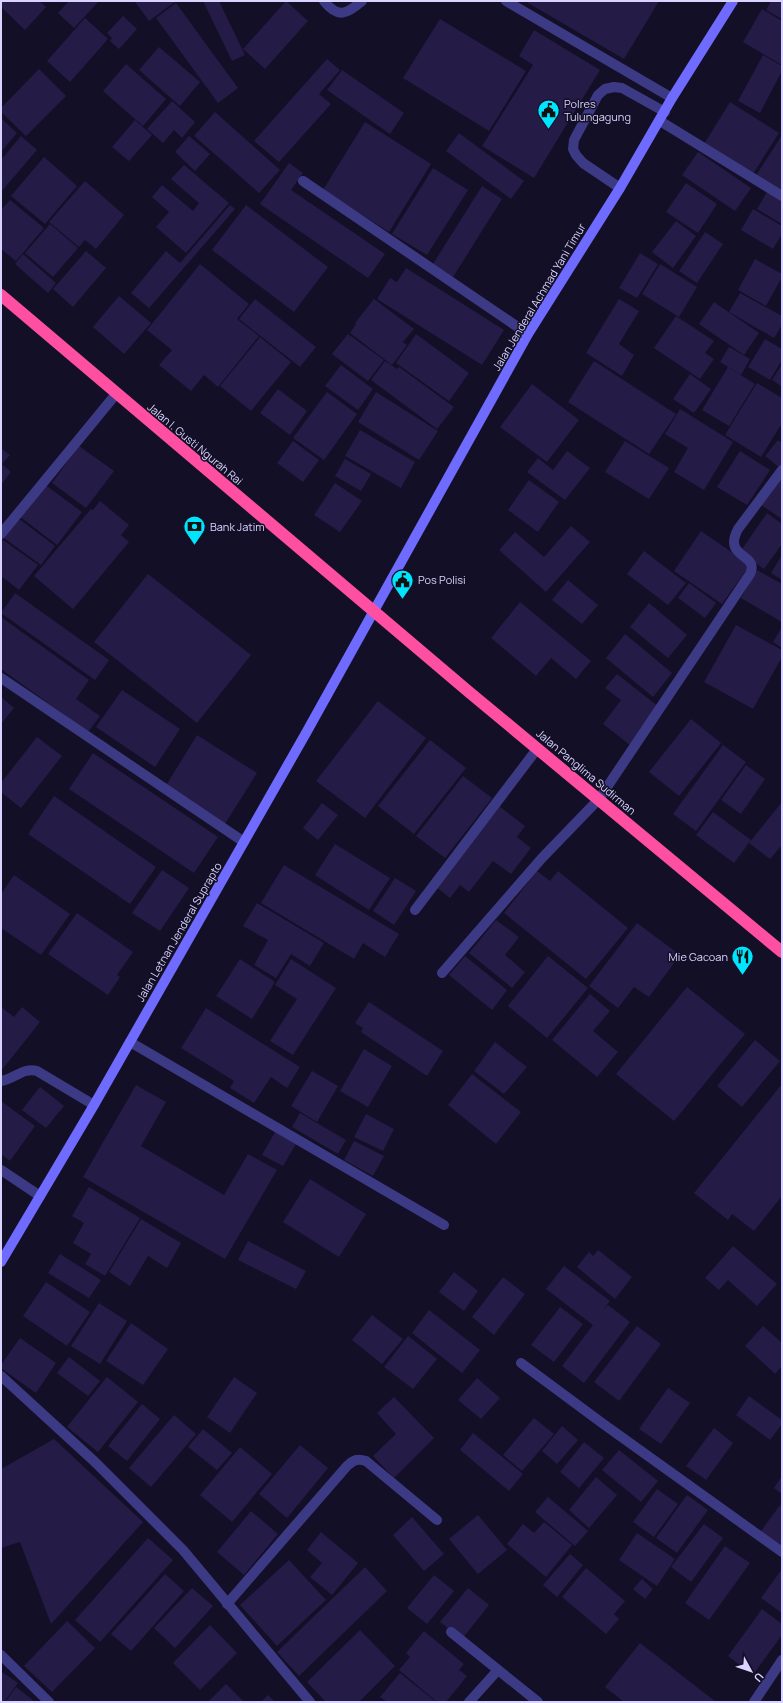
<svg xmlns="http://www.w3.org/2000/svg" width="783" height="1703" viewBox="0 0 783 1703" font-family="Manrope,sans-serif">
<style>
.building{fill:#241b47}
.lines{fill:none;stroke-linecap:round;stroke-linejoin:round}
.lane{stroke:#3d3a85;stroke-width:10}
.street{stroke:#3d3a85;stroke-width:10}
.secondary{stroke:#6f6bff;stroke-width:10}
.highway{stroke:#ff4fa3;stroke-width:12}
.labels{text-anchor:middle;stroke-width:3;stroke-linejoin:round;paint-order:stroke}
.poi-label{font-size:11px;fill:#d9d4ff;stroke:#130f26;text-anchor:start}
.street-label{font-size:11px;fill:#d9d4ff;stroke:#130f26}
</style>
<rect width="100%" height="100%" fill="#130f26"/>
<g class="building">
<polygon points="1,1 39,1 46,7 25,30 1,7"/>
<polygon points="69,1 99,1 74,28 58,13"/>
<polygon points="136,1 176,1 149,21 135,2"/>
<polygon points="203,1 219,1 245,55 232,61"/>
<polygon points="286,1 308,21 265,69 243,49"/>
<polygon points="529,1 659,1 624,59 528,3"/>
<polygon points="771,1 782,1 782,19 766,10"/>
<polygon points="176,3 238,88 218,103 156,18"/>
<polygon points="762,9 782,21 782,65 743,42"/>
<polygon points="123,16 137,29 119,49 110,41 112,38 107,33"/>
<polygon points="85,18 108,39 70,82 47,61"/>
<polygon points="440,19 526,71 489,131 403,78"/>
<polygon points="534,30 600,70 534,178 482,146 533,65 519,56"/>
<polygon points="159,47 200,82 180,106 139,70"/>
<polygon points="763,55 782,66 782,71 760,113 738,101"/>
<polygon points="327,59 340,70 319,94 331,104 279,162 254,141"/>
<polygon points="126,64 166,99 143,126 103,91"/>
<polygon points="39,69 66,96 26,136 1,112 1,108"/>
<polygon points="342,70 404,113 390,134 327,90"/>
<polygon points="172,101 195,122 182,138 174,130 163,143 147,129"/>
<polygon points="730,102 779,133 753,174 704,144"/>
<polygon points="215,112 280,170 259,193 194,136"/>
<polygon points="1,118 17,133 1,152"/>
<polygon points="135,120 152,135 129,161 112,147"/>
<polygon points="365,122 431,164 389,232 323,190"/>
<polygon points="459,133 524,181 511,199 446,151"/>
<polygon points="782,135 782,194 755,177"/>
<polygon points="21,136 37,150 1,192 1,160"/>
<polygon points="189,136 210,154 195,171 175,152"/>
<polygon points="698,152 751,188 735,211 682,175"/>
<polygon points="44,157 77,186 45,224 11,196"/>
<polygon points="289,163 303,173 291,190 385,254 368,278 260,204"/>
<polygon points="184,165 229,203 186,253 156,227 169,212 152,197 162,185 193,211 199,203 171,179"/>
<polygon points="433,168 468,190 427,255 392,234"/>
<polygon points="85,181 124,215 96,249 85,240 79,247 49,222"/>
<polygon points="686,183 717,204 698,233 666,212"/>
<polygon points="482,186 502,199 453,277 433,264"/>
<polygon points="768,190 782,199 782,224 757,209"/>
<polygon points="10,200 44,228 16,261 1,249 1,210"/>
<polygon points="230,205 235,209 149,308 131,293 166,251 180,263"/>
<polygon points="246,205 328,267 294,312 212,250"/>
<polygon points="753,209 782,226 782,234 773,249 741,230"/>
<polygon points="676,221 696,236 673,268 652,252"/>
<polygon points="50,224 78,248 53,277 25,253"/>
<polygon points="705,232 723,244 697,283 679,271"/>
<polygon points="86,251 106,268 73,307 53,289"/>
<polygon points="640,253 658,264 637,298 619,288"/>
<polygon points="23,254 56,283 48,293 15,264"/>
<polygon points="755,259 782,274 782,277 766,306 738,290"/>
<polygon points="200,264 249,304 237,319 259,336 218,387 204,375 191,391 159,365 172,350 147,330"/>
<polygon points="660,264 697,287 679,317 642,294"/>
<polygon points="406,268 504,330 482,365 377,299 390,278 397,282"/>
<polygon points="740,293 782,316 782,325 774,338 729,312"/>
<polygon points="119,296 151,323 124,354 93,327"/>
<polygon points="255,299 316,347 300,367 239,319"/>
<polygon points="374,299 414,329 403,342 407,345 392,365 350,333 356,324 355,323"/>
<polygon points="619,299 639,311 619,344 634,355 622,376 586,353"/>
<polygon points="714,302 759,333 744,355 699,324"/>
<polygon points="676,316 714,341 705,353 714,359 700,379 654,348"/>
<polygon points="348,334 384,360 368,381 332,354"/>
<polygon points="416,334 469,373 449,401 396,363"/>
<polygon points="260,337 291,362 251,411 220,386"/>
<polygon points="765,339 782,349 782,360 770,380 748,367"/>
<polygon points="729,347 750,359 741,375 720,362"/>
<polygon points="385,361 397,369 399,367 454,407 437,429 371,380"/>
<polygon points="594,361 676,414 649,454 568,402"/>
<polygon points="782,364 782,387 772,380"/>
<polygon points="341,365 373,389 358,410 325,386"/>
<polygon points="728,367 755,384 729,426 702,410"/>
<polygon points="690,374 711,389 694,413 673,399"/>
<polygon points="757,383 782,398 782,423 761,457 725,435"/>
<polygon points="532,384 579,420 547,462 500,427"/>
<polygon points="278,389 307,411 290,435 260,413"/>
<polygon points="327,392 357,414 324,460 293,438"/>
<polygon points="376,392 438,431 419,460 358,422"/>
<polygon points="680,409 733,442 704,490 674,472 688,448 665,434"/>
<polygon points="360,430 415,462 401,488 345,456"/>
<polygon points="778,440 782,443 782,466 780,468 765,456"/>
<polygon points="293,441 319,460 303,482 277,463"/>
<polygon points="625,441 669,468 649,499 605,472"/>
<polygon points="79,446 114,471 86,508 52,483"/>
<polygon points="1,448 10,455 2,464 11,472 1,485"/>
<polygon points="567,451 590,468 565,500 527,472 538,458 553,470"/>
<polygon points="740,451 770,470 747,505 717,487"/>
<polygon points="345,459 371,474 361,491 335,476"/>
<polygon points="782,473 782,519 761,505"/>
<polygon points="529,480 559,502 538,532 508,510"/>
<polygon points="335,483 362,501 340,532 314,515"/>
<polygon points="44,484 82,512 57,545 19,516"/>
<polygon points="100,501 129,525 121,535 129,542 73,609 34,576 91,509 93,510"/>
<polygon points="767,513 782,524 782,544 764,569 740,552"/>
<polygon points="18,518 55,546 41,565 4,538"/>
<polygon points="571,526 590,542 546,592 499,550 515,532 544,557"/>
<polygon points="701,531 750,565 722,604 674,571"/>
<polygon points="3,540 38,565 19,590 1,576 1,543"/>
<polygon points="644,551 686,583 668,605 627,574"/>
<polygon points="782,555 782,580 771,573"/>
<polygon points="757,570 782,584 782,622 741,598"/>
<polygon points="148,574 251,655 197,723 94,642"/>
<polygon points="568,580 598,605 582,624 552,600"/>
<polygon points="689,583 716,603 705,618 678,598"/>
<polygon points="15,593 109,660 95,680 1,613"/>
<polygon points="520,602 591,661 576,679 551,658 536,676 491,638"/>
<polygon points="649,603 687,635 668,658 630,627"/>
<polygon points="1,617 89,680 76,699 100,716 88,732 1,669"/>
<polygon points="736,625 782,650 782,657 753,709 704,682"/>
<polygon points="782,627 782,648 773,642"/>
<polygon points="625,634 672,673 653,697 606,658"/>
<polygon points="617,674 659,707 630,745 603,724 621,700 605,688"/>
<polygon points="122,690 180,729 155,767 96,727"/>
<polygon points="1,697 14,708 1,724"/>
<polygon points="378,701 426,738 365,818 316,781"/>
<polygon points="691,719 721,743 679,796 649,772"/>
<polygon points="197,735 257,773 225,824 165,787"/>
<polygon points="37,737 62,756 21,808 1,792 1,783"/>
<polygon points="430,740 466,768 414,834 378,806"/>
<polygon points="723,745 746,762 696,831 673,814"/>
<polygon points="93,753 218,837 194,873 69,789"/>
<polygon points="746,765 765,779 741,814 721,800"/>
<polygon points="463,776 492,798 445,858 416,836"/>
<polygon points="54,796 156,867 130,904 28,834"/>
<polygon points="782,802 782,845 770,859 749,843"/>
<polygon points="322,803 338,815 318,840 303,828"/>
<polygon points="499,806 525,826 517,837 531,848 511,874 493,861 469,892 460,885 450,898 436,887"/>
<polygon points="713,812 751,840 734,863 696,835"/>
<polygon points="335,844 390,878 369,910 315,875"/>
<polygon points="284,865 399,934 385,957 363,943 354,959 261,903"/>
<polygon points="162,870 189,888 160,931 132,913"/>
<polygon points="537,871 550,881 558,871 628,928 586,979 504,913"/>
<polygon points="14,875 70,914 41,955 1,928 1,894"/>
<polygon points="395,878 416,891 394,925 373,911"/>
<polygon points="257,903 324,943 310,966 291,954 276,978 254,965 268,940 243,926"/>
<polygon points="77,913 133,952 117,975 120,977 108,995 48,954"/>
<polygon points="496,920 519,937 505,955 525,972 512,988 469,953"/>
<polygon points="637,923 680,955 649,997 634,987 618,1008 589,986"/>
<polygon points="465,956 507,990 492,1010 449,975"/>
<polygon points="548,956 588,988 547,1038 508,1006"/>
<polygon points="240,959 275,982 252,1019 216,996"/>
<polygon points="291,959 336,988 293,1055 270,1041 297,999 275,985"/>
<polygon points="687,987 745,1034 674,1121 616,1074"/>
<polygon points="590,994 610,1011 593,1031 618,1052 597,1077 552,1040"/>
<polygon points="369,1002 443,1051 427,1076 361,1032 363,1028 355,1023"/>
<polygon points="1,1007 14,1017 22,1007 40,1022 1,1071"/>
<polygon points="206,1008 300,1067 287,1088 271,1077 254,1103 230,1088 234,1081 181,1048"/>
<polygon points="755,1040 780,1061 742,1107 717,1086"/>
<polygon points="495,1042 527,1067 504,1094 474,1071"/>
<polygon points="364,1049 392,1066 368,1107 340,1091"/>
<polygon points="312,1071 338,1086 317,1122 291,1106"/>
<polygon points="472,1074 521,1112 496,1144 448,1105"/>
<polygon points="782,1084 782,1196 754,1231 732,1214 728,1220 694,1193"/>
<polygon points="136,1085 166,1102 141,1146 224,1195 248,1154 277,1170 225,1259 83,1177"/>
<polygon points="40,1087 64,1106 46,1128 22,1110"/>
<polygon points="1,1101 35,1126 10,1161 1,1154"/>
<polygon points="300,1113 346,1140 338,1154 292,1127"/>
<polygon points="366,1114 394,1129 383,1151 354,1137"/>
<polygon points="275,1132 296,1144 283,1166 262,1155"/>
<polygon points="354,1141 384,1156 373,1176 344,1160"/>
<polygon points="310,1179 366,1214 339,1257 283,1222"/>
<polygon points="89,1187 140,1218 105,1276 85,1264 91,1254 73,1243 84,1223 72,1216"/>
<polygon points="141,1219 181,1243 167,1268 148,1256 130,1286 109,1272"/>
<polygon points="248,1241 306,1271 296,1289 238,1260"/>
<polygon points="733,1246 777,1284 757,1306 728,1280 719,1290 705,1278"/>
<polygon points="598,1250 632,1277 615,1299 577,1267 589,1252 593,1256"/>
<polygon points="60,1254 101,1280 89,1298 48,1273"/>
<polygon points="564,1266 610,1301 603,1310 608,1305 630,1322 584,1383 562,1366 593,1325 546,1289"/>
<polygon points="454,1272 478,1291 464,1311 439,1292"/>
<polygon points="503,1277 525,1294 494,1335 472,1317"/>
<polygon points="46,1282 90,1312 67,1346 23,1316"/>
<polygon points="99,1303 127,1321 100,1364 71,1346"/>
<polygon points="560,1307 583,1324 554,1362 531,1345"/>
<polygon points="429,1310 480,1350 462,1373 412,1333"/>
<polygon points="372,1315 403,1339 382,1364 352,1340"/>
<polygon points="131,1323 168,1349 143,1385 106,1361"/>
<polygon points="637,1326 661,1344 619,1401 594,1382"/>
<polygon points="763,1326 782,1343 782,1366 775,1374 745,1346"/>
<polygon points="408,1336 437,1359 413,1389 384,1367"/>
<polygon points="20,1338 56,1363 36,1393 1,1368 1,1365"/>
<polygon points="69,1357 100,1381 88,1396 57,1373"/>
<polygon points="107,1377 138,1402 98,1452 67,1427"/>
<polygon points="234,1377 257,1393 230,1433 207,1417"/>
<polygon points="477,1378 500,1398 481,1419 458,1400"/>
<polygon points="668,1388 690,1403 661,1444 639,1429"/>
<polygon points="749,1396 782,1420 782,1424 770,1440 736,1415"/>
<polygon points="394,1397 434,1438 394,1478 373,1456 396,1434 377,1413"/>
<polygon points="142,1404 160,1419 127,1461 108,1446"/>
<polygon points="174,1415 196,1434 151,1487 129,1468"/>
<polygon points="534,1418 554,1434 522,1471 503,1455"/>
<polygon points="562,1426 578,1440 557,1464 542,1451"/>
<polygon points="714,1428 733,1443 706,1480 686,1466"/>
<polygon points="203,1429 232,1453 217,1470 188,1447"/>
<polygon points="473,1433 523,1474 509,1491 460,1450"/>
<polygon points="54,1439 143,1522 51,1624 20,1542 1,1548 1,1469"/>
<polygon points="584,1442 604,1458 579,1488 560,1472"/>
<polygon points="300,1445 328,1468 287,1518 259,1494"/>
<polygon points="240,1447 272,1474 232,1522 200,1495"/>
<polygon points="619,1450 658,1481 641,1502 602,1470"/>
<polygon points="782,1476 782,1494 774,1488"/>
<polygon points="596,1477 617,1495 589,1528 569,1510"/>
<polygon points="657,1489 678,1504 654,1537 633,1522"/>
<polygon points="687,1495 708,1510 677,1553 656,1538"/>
<polygon points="548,1497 588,1531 575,1546 535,1512"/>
<polygon points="780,1505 782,1507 782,1546 761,1531"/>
<polygon points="251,1511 278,1534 244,1575 217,1552"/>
<polygon points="478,1515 507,1550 478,1574 449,1539"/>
<polygon points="412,1517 444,1554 424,1571 393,1535"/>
<polygon points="544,1522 572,1545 546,1577 507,1544 523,1524 534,1533"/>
<polygon points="704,1524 723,1538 691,1582 671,1567"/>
<polygon points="321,1532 358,1563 332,1595 310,1577 322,1563 307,1550"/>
<polygon points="637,1533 675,1559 657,1586 619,1560"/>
<polygon points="148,1538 173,1560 100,1642 75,1620"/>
<polygon points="725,1546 750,1563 709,1620 685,1603"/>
<polygon points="570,1554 583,1565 557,1597 543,1585"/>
<polygon points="289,1560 326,1600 277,1646 240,1605"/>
<polygon points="365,1567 387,1591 299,1676 277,1652"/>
<polygon points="586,1568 625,1601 614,1614 619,1619 606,1634 562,1597"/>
<polygon points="782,1569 782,1613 761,1598"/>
<polygon points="165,1574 184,1591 131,1651 111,1634"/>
<polygon points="434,1575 454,1591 427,1624 407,1608"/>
<polygon points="642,1579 653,1589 645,1599 633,1589"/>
<polygon points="192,1588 213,1606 175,1648 154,1628"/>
<polygon points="468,1588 489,1605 462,1639 440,1622"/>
<polygon points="762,1609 782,1624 782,1635 753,1675 728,1656"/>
<polygon points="67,1621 95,1648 52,1692 24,1666"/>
<polygon points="210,1625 237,1653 200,1690 173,1663"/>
<polygon points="360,1630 395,1666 359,1702 326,1702 307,1682"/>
<polygon points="424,1631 464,1664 459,1670 467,1676 446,1702 437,1702 399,1670 410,1657 406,1653"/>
<polygon points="640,1643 716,1702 624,1702 605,1687"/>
<polygon points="2,1672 18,1683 4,1702 1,1702"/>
<polygon points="400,1673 436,1702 387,1702 380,1697"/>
<polygon points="226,1684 244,1702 208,1702"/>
<polygon points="16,1687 33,1700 32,1702 5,1702"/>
<polygon points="268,1695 275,1702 261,1702"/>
</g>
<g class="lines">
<g class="lane">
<polyline points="303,181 528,334"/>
<polyline points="620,188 583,163 576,155 573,149 574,140 598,95 605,89 614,87 622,88 665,112"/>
<polyline points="1,534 116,394"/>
<polyline points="1,678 244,842"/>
<polyline points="415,910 537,749"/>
<polyline points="442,973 542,858 599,799"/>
<path d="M1,1081C14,1079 24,1067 37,1071L94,1105"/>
<polyline points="1,1655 49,1702"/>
</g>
<g class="street">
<path d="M324,1C338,19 347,14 362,1"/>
<polyline points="506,1 672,98"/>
<polyline points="660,121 782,196"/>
<path d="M599,799L750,574C760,553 722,559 738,529L782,470"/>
<polyline points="130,1042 444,1225"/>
<polyline points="1,1170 40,1196"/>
<polyline points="521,1363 602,1423 782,1552"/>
<polyline points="1,1376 95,1462 183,1550 310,1702"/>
<path d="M227,1604L347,1466C354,1460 357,1458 366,1461L437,1520"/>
<polyline points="451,1632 538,1702"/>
<polyline points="469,1702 498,1670"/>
<polyline points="754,1702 782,1660"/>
</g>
<polyline class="secondary" points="1,1262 94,1105 306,733 528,334 620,188 672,98 733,1"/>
<polyline class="highway" points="1,295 469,692 782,952"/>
</g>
<defs>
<symbol id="civic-pin" viewBox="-11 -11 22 30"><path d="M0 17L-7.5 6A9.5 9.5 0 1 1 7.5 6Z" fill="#00e5ff" stroke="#130f26"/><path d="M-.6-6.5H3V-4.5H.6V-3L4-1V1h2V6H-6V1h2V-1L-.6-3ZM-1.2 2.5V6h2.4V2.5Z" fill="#111"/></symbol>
<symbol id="bank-pin" viewBox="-11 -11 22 30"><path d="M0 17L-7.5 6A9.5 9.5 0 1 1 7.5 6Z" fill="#00e5ff" stroke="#130f26"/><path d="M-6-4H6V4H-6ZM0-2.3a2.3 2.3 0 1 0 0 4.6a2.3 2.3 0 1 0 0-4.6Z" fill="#111"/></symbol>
<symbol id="restaurant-pin" viewBox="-11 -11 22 30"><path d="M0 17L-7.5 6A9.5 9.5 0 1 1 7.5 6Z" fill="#00e5ff" stroke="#130f26"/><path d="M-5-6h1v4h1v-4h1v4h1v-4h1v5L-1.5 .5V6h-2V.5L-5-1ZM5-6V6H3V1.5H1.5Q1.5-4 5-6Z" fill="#111"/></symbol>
</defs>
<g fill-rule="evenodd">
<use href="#civic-pin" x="536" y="98" width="25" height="34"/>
<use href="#bank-pin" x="182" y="514" width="25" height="34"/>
<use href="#civic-pin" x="390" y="568" width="25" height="34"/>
<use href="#restaurant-pin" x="730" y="944" width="25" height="34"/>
</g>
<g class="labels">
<g class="poi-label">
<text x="564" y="108">Polres<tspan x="564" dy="13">Tulungagung</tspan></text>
<text x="210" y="531">Bank Jatim</text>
<text x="418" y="584">Pos Polisi</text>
<text x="728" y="961" text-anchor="end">Mie Gacoan</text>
</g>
<g class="street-label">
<text transform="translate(539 297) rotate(-59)" y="4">Jalan Jenderal Achmad Yani Timur</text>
<text transform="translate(195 444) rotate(40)" y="4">Jalan I. Gusti Ngurah Rai</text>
<text transform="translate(586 772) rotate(40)" y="4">Jalan Panglima Sudirman</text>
<text transform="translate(179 932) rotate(-60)" y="4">Jalan Letnan Jenderal Suprapto</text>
</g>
</g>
<rect width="783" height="1703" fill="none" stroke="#d9d4ff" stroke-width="4"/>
<g transform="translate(751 1671) rotate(130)" stroke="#130f26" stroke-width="3" paint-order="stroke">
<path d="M0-3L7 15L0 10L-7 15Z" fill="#d9d4ff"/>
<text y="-6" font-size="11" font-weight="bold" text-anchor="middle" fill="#d9d4ff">U</text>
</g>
</svg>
